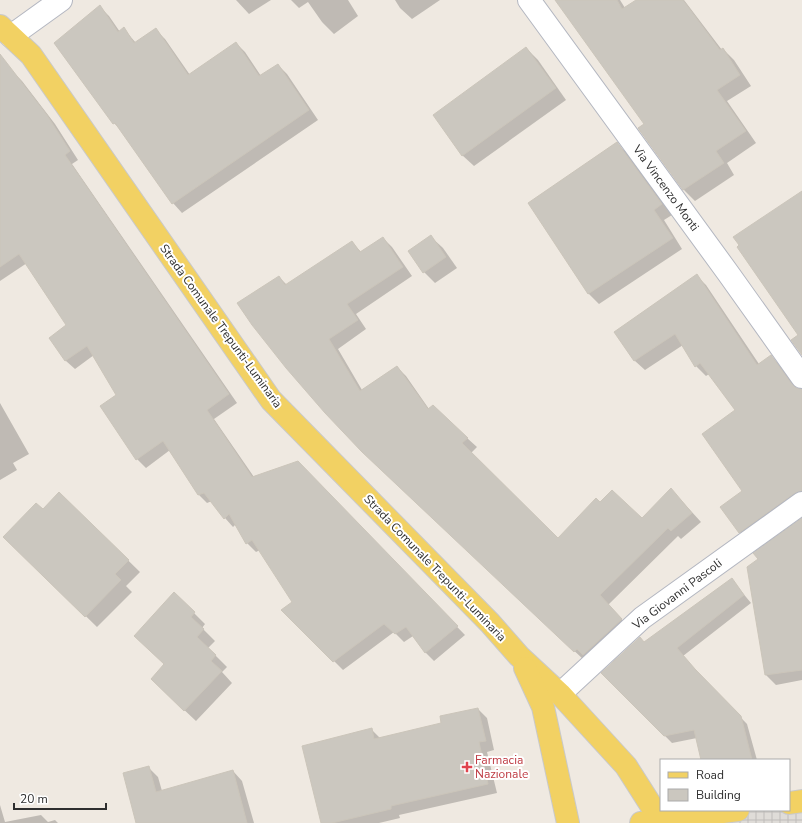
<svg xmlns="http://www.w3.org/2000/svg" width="802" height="823" viewBox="0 0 802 823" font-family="'Nunito Sans',sans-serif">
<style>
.plaza{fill:url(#plaza-grid)}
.shadow{fill:#0003}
.building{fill:#cbc7bf;stroke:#cbc5ba}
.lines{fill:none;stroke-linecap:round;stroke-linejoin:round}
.minor-casing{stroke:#b4b7c1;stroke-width:24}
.tertiary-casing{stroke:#b4b7c1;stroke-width:24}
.primary-casing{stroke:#c9c9c9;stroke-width:24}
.minor{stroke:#fff;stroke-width:22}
.tertiary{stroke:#fff;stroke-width:22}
.primary{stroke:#f2d163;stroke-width:22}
.health-dot{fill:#e0444e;stroke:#fff;stroke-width:1.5}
.labels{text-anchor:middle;stroke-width:4;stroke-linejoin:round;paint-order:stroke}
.street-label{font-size:12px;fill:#2e2e2e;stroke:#fff}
.health-label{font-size:12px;fill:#be3a42;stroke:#fff;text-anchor:start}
</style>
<defs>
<pattern id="plaza-grid" width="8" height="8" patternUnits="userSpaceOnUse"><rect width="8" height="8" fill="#dfdcd8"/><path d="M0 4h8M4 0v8" fill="none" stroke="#c0bdba"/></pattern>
</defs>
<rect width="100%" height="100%" fill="#efe9e1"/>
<polygon class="plaza" points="802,801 802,823 725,823 725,812 738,810 789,810"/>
<g class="shadow">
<polygon points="236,0 271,0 249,14"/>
<polygon points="291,0 348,0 358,16 334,34 322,22 308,2 299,8"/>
<polygon points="395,0 440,0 412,19 400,8"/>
<polygon points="556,0 620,0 625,8 638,0 684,0 722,50 723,49 734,60 751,86 727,101 756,143 727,163 734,175 695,201 684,190 639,129 646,124"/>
<polygon points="100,7 109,16 120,32 124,29 136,43 156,30 165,39 190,75 236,43 245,52 261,76 278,65 287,74 318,120 182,213 173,203 123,132 114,123"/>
<polygon points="526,48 538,60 566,100 474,166 462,155"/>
<polygon points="0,59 22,81 55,124 78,160 72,164 237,403 214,419 254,477 306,471 465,635 434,661 426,653 413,636 404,642 394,632 343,670 283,610 294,602 260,550 256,552 247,543 236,524 233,527 225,518 212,501 207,503 199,495 170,450 146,468 137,459 101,407 117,395 94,355 75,369 66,361 50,338 68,325 27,263 0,281"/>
<polygon points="617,144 628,154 672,215 664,220 682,249 599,304 588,293"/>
<polygon points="431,237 443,248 457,268 435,283 424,272"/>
<polygon points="383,238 392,247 412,276 356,314 366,329 338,349 362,390 397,367 406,376 429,409 467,438 477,447 471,453 558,539 600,503 642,520 680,499 701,522 681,539 678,536 608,605 631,629 584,660 372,461 279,277 287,285 352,242 361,252"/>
<polygon points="697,276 706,285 759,364 771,356 780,366 797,389 802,390 802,504 749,542 740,532 743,492 736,411 709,374 706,376 696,366 683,345 645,370 635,361 615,332"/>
<polygon points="0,403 29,454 13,463 17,470 0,480"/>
<polygon points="59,493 140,572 126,586 132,592 97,627 16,548"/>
<polygon points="802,520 802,680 776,685 766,675 749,567 759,560"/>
<polygon points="732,580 751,603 683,656 701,677 747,724 757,760 702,760 697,738 672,743 603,673"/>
<polygon points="194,613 205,624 202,628 215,641 208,648 227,667 222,672 232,683 196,721 163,690 165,664 147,647"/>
<polygon points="478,709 487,718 494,750 487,752 497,793 399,815 400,818 379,823 322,823 371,729 380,738 443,724"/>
<polygon points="148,767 158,777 162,791 233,771 242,781 254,823 137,823"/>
<polygon points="0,805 5,822 41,815 48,822 55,820 58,823 0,823"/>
</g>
<g class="building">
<polygon points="555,0 617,0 622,9 636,0 683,0 720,50 723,48 740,75 717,90 746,131 716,151 724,163 683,190 638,128 644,124"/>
<polygon points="100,5 118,32 124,27 134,43 156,28 188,75 236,42 259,76 278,64 309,110 172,204 115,123 113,124 54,43"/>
<polygon points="526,47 556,88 462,156 433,115"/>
<polygon points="0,54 47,115 70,151 65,155 229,394 207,410 252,477 298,461 458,626 425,653 406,627 395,634 384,624 333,662 281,610 292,602 252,540 246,544 229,514 224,519 204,493 198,495 163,441 136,460 100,406 116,395 87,346 65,361 49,338 66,325 19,254 0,267"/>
<polygon points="617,142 662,204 654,210 673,238 588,294 528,203"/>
<polygon points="802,191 802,355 791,340 798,335 737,247 739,245 733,237"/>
<polygon points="431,235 446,257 423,273 408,251"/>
<polygon points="383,237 403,267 347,304 358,320 329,339 360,391 397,366 428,409 433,405 468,438 462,443 558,538 596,498 600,502 612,490 642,518 671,488 692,513 671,531 668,528 600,595 622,619 583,655 577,649 574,652 362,452 325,413 286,368 252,325 237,303 279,276 285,285 352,241 360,252"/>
<polygon points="697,274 757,365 771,355 792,384 796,388 802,389 802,491 795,493 739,533 720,507 742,491 702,434 735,410 700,363 695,367 675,334 634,361 614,332"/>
<polygon points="59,492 129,560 115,574 121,580 85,617 3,537 36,503 43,509"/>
<polygon points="802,518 802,670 765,675 747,567 758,559 753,553"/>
<polygon points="732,578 744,595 677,648 695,669 741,716 752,760 701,760 694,730 664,736 601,673 640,637 644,642"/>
<polygon points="174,592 195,612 191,617 204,629 197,637 216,655 211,661 222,671 184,711 151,679 164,664 134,636"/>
<polygon points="478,708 486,741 479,742 488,784 391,806 391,809 332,823 321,823 302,746 372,728 374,739 441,723 440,716"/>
<polygon points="149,766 156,792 233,770 247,823 136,823 123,773"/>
</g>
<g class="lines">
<defs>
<g id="minor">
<polyline points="529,0 728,273 802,377"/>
<polyline points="560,694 642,618 802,503"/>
</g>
<polyline id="tertiary" points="11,36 61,0"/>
<g id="primary">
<polyline points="0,26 31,55 271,400 490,623 519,656 560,694 626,766 661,821"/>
<polyline points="525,668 543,707 568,823"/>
<polyline points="789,803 802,801"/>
<polyline points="641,823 738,810"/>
</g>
</defs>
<use href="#minor" class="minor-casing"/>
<use href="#tertiary" class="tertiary-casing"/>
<use href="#primary" class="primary-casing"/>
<use href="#minor" class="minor"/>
<use href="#tertiary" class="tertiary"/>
<use href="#primary" class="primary"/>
</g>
<path class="health-dot" d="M465 761h4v4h4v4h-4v4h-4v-4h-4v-4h4z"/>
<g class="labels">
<g class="street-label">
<text transform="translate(666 188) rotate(54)" y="4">Via Vincenzo Monti</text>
<text transform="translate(221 326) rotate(54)" y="4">Strada Comunale Trepunti-Luminaria</text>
<text transform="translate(435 568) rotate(46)" y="4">Strada Comunale Trepunti-Luminaria</text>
<text transform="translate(677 594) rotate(-37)" y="4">Via Giovanni Pascoli</text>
</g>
<g class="health-label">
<text x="475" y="764">Farmacia<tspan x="475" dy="14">Nazionale</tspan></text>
</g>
</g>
<rect x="660" y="759" width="130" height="52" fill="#ffffff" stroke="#ababab"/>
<rect x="668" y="772" width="20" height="6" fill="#f2d163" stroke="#ababab"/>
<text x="696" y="779" font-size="12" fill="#2e2e2e">Road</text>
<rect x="668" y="789" width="20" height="12" fill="#cbc7bf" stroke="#ababab"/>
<text x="696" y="799" font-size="12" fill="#2e2e2e">Building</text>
<path d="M14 803v6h92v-6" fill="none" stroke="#2e2e2e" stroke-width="2"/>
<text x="20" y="803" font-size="12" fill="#2e2e2e" stroke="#ffffff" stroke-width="3" paint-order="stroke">20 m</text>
</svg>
